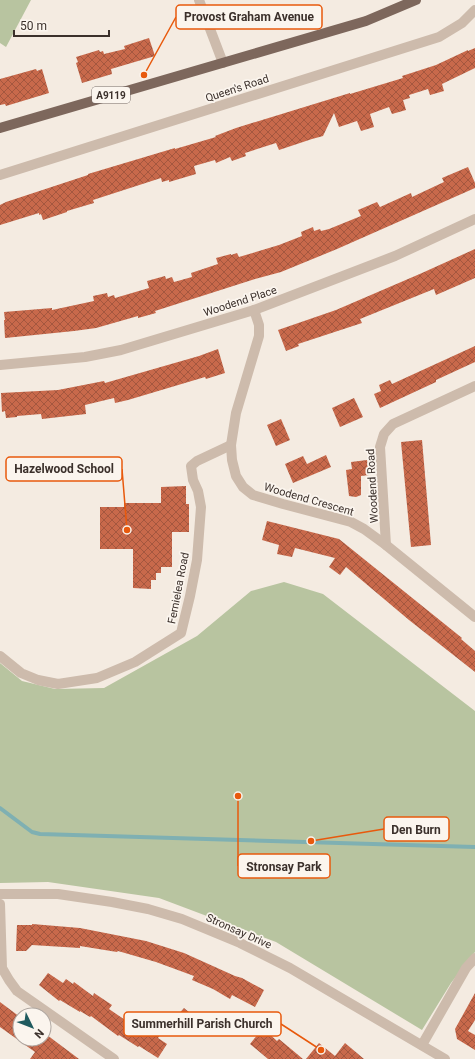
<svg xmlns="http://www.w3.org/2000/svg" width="475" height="1059" viewBox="0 0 475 1059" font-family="Roboto,sans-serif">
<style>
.green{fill:#b8c4a0}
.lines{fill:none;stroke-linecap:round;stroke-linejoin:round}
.stream{stroke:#7fb0b2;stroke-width:4}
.building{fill:url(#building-cross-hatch)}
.minor{stroke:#cdbbac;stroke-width:10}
.primary{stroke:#7d675c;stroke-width:10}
.labels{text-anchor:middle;stroke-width:3.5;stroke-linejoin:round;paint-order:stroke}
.shield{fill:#fbf5ee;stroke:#756b66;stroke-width:1}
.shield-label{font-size:10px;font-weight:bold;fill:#3b302b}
.street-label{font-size:11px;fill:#3b302b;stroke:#fbf5ee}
.leader{fill:none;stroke:#e8590c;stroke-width:1.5}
.callout-dot{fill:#e8590c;stroke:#fbf5ee;stroke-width:1.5}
.callout{fill:#fbf5ee;stroke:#e8590c;stroke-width:1.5}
.callout-label{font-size:12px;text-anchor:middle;font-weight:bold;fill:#3b302b}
</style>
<defs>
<pattern id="building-cross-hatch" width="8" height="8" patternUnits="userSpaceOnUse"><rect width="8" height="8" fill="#c8694b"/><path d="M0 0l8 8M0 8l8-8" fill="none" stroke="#a4573f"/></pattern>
</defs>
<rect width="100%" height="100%" fill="#f4ebe1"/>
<g class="green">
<polygon points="0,0 31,0 6,47 0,43"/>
<polygon points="284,582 323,594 475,711 475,952 451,983 422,1030 276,942 159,898 48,882 0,883 0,663 22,681 55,689 104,688 197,636 251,591"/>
</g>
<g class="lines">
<polyline class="stream" points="0,808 32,832 40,834 475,847"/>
</g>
<g class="building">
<polygon points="149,38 155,56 111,69 112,74 82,83 76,63 78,62 76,57 99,50 100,52 103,51 104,54 125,49 124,46"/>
<polygon points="475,48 475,68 442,84 444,91 430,95 428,89 409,95 410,98 403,100 406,110 392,114 389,107 370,114 374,127 361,131 357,121 339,127 334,113 323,136 312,139 279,150 276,143 245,153 246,156 232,161 230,157 216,163 215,160 194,166 196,174 169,182 169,180 162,182 161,178 93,200 94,203 67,211 67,212 43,220 41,214 39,215 39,213 0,225 0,205 6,202 88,175 88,174 175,148 175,149 216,137 215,136 236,128 350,93 350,94 403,78 402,76 436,65 468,50 468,51"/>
<polygon points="36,69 37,71 42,69 49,93 6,106 5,104 0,105 0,79"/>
<polygon points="468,167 475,183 475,188 337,249 281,272 255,279 155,311 156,313 138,318 138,316 96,328 74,331 5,338 4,320 5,320 4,312 52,308 52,310 94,301 93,296 107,293 108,297 114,295 115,298 149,288 147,281 165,276 166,279 172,277 174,282 192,277 191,273 218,264 216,258 231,254 231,255 237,253 239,257 279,245 302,236 301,232 313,227 314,231 320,229 321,231 329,229 361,216 358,210 377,202 380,207 411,193 412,197 444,182 442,178"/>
<polygon points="475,249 475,278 436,295 434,289 360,319 362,323 298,344 299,346 286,351 278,330 336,310 422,273"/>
<polygon points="475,346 475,362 436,380 436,382 380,408 374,394 381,391 379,385 390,380 392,384"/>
<polygon points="218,349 225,373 206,379 205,377 128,400 115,403 114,398 85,405 86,414 42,419 41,414 17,416 17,417 6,418 5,411 2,412 1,393 58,390 104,381 105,383 199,356"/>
<polygon points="354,398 363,417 340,427 332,408"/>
<polygon points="281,419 290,440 276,446 267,425"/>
<polygon points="422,440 431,545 411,547 401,442"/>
<polygon points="326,455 331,467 293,483 285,464 303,456 307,464"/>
<polygon points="367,460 369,475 361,476 361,495 356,497 349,496 346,470 352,469 351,462"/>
<polygon points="186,486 186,504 189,504 189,532 172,532 172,567 161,567 161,573 156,573 156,580 151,580 151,589 133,588 133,549 100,549 100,507 124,507 124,503 161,503 161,487"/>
<polygon points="267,521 339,539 462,638 461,639 475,651 475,672 409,620 346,567 340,575 329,567 335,558 295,548 292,557 277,554 279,545 262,540"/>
<polygon points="32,924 80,928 146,941 184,953 235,976 242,978 264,990 255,1007 232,995 230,999 213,989 192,980 194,976 156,962 118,951 117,952 80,946 80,948 32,945 26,951 16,951 17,925 32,925"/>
<polygon points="48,973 63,983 66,979 73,984 74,982 93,996 94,993 112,1005 109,1009 128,1022 132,1017 140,1023 141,1022 160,1035 158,1038 167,1044 158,1058 139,1046 138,1047 119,1035 118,1036 91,1016 90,1017 80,1011 80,1012 60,1000 59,1001 39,985"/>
<polygon points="475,993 475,1020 468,1031 475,1035 475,1050 457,1039 455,1029"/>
<polygon points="0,1002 20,1017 20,1039 44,1039 47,1035 79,1059 30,1059 35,1052 0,1027"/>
<polygon points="184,1008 208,1028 202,1036 177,1016"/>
<polygon points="263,1028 277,1041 279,1039 303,1059 268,1059 250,1044"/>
<polygon points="319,1043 335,1056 345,1043 364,1059 306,1059"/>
</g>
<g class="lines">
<g class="minor">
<polyline points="199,0 223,63"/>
<polyline points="0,175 439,37 462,23 475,10"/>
<polyline points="254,310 259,325 259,336 236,413 231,445 232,460 236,476 243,487 253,495 283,504 351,522 364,529 386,545 475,617"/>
<polyline points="0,365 85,357 121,350 254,310 395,256 475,219"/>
<polyline points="386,545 380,447 384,434 393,424 475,386"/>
<polyline points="0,656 21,673 38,680 58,684 97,678 135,662 181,633 190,596 197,560 201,507 198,491 193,480 191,466 197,461 231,445"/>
<polyline points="0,894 58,894 112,902 148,909 182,919 240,943 290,968 445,1059"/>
<polyline points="0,904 2,968 9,980 17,991 114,1059"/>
<polyline points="422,1045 466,968 475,958"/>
</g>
<polyline class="primary" points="0,128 366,21 416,0"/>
</g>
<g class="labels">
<rect class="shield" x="92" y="87" width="38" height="16" rx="3"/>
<g class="shield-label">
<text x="111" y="99">A9119</text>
</g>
<g class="street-label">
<text transform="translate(237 88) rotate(-18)" y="4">Queen's Road</text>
<text transform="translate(240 301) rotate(-18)" y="4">Woodend Place</text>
<text transform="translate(372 486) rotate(-93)" y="4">Woodend Road</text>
<text transform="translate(309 499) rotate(16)" y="4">Woodend Crescent</text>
<text transform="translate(178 588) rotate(-79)" y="4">Fernielea Road</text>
<text transform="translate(239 931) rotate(24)" y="4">Stronsay Drive</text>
</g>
</g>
<path class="leader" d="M144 75L176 17M127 530L122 469M311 841L384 829M238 796L238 866M321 1050L281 1024"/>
<g class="callout-dot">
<circle cx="144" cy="75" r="4"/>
<circle cx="127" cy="530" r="4"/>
<circle cx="311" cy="841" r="4"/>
<circle cx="238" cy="796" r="4"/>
<circle cx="321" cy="1050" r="4"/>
</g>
<g class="callout">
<rect x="176" y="5" width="146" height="24" rx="4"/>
<rect x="6" y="457" width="116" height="24" rx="4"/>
<rect x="384" y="817" width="65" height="24" rx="4"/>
<rect x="238" y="854" width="92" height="24" rx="4"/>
<rect x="124" y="1012" width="157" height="24" rx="4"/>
</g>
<g class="callout-label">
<text x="249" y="21">Provost Graham Avenue</text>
<text x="64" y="473">Hazelwood School</text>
<text x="416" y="834">Den Burn</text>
<text x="284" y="871">Stronsay Park</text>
<text x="202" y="1028">Summerhill Parish Church</text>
</g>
<g transform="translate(32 1027) rotate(133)"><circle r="19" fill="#fbf5ee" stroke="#aea6a0"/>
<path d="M0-3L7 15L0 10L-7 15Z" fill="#1f5a5e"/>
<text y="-6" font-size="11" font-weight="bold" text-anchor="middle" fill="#3b302b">N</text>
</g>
<path d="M14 30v6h95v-6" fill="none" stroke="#3b302b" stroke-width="2"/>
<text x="20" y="30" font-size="12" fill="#3b302b" stroke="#fbf5ee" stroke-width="3" paint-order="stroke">50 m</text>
</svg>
